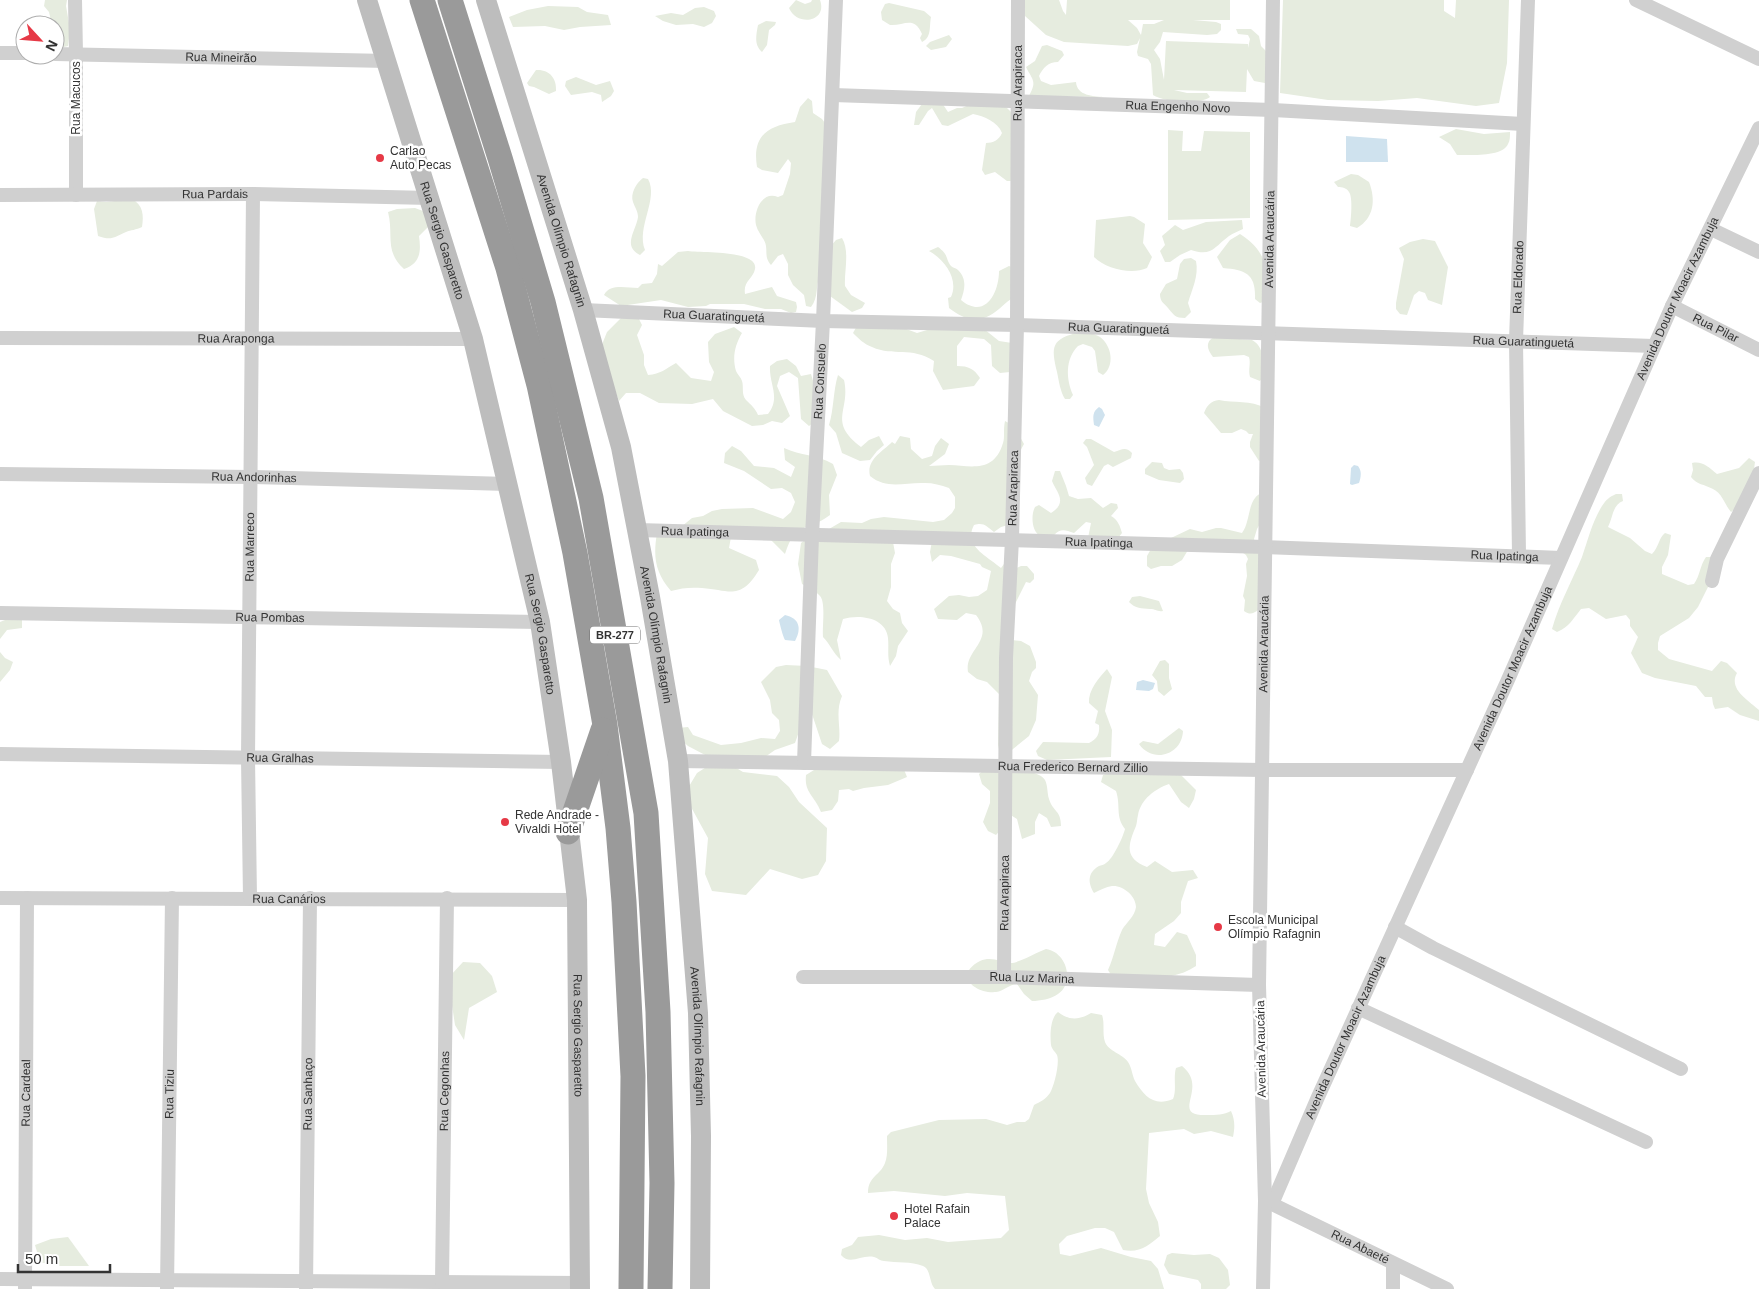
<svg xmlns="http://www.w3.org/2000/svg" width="1759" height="1289" viewBox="0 0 1759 1289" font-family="Arial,sans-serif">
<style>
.green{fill:#e6ecdf;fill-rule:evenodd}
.water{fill:#cfe2ee}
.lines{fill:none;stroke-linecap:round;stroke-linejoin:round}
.street{stroke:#d0d0d0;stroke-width:14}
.secondary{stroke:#bdbdbd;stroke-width:20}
.highway{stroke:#9a9a9a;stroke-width:25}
.poi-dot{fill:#e63946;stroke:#fff;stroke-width:2}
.labels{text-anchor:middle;stroke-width:5;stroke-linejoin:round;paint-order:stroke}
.shield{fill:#fff;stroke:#707070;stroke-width:1}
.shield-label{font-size:11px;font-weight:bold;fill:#333}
.street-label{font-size:12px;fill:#333;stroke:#fff}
.poi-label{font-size:12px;fill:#333;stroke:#fff;text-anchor:start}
</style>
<rect width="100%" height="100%" fill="#fff"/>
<g class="green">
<polygon points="45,0 67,0 66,6 70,29 68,46 60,48 55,46 55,25 52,25 49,12 44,6"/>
<path d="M796,0L805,4L811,2L812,0H820C828,22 797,27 789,8Z"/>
<path d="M1023,0H1059L1063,11L1066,15L1067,0H1230V20H1193L1216,22L1221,24V30L1217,34L1207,35L1163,32L1160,42L1154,50L1160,59L1164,80L1166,41L1248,44V48L1250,39L1248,35L1238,34L1236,29H1251L1259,36L1261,46L1268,53L1271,78L1265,83L1254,81L1247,69L1246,92L1174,90L1187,93H1207L1210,97C1199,105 1164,102 1153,95L1151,64L1148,59L1138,56L1137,52L1140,38L1137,44L1128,46L1064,42L1046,35L1025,16ZM1128,20H1164L1154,24H1143L1141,35L1137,28Z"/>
<polygon points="1283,0 1444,0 1444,11 1455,18 1456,0 1509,0 1507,63 1499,103 1476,106 1417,98 1378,101 1328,100 1280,93"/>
<path d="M889,3L924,11L931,17C929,27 932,37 922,42L920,38L922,34C914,15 904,26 890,25L882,20L881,12L885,4Z"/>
<polygon points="548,6 578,7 587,12 608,15 611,25 580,27 564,30 545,26 513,27 509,17 527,10"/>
<polygon points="704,7 714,11 716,16 712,23 704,27 693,24 676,25 663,21 655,16 671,13 683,15 695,8"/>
<path d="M766,21L776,22L775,25L769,30L767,45L762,52C754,45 756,36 758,25Z"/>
<polygon points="949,35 952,39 946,47 931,50 926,46 930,42"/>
<path d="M1047,45L1062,51L1064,55L1058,62C1048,62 1043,68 1039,76L1041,81L1051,85L1076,82C1077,96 1093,96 1104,97L1029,96C1037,81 1033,81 1026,67L1035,61L1042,46Z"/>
<path d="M536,70C549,69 557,78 556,91L549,94L534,87L529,86L527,83Z"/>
<polygon points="576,77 596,85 610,81 614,91 611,96 602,102 601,95 592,92 571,95 565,86 566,81"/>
<path d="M808,98L812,101L813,113L822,119L825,123L820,276C815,286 819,297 811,307L806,306L804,295L793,285L788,275V264L783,254L778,256L771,265C765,258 767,254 766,246C765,239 758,233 756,225C753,212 762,190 778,197L783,195L790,174L791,163L788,159L778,173L762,170L757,167C752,136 767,126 795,122L800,107Z"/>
<path d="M942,103L948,112L957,108H962L971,104L1004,105L1012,113L1011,181H1007L995,172L985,175L982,170L986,143C993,143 999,140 1002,133C998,122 984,116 973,114L948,126L942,125L932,108L928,111L919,125H914L916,112L922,104Z"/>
<path d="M1456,129L1484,134L1510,132C1510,136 1510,141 1508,144C1503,157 1469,155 1457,155L1450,144L1439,137Z"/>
<polygon points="1168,130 1183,131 1182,151 1201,151 1204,131 1250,132 1250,218 1168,220"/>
<path d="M1351,174L1358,175L1369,182C1376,200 1374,218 1357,228L1350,226C1351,219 1353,197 1349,192C1347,188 1342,187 1338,187L1334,182Z"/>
<path d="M643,178L648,179C659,199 636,227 645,250L640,255C622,246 636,231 638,217C638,211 635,208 633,202C630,194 636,183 643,178Z"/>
<path d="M132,199C143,205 144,215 142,227C136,230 131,230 126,232C114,237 112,241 98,236L94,209L97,201L106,202Z"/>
<path d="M415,208L423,211L430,225L419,236C421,251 421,263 404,269C384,251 394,235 388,212L397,209Z"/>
<path d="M1130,216L1134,217L1145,224L1143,243L1152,257L1147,268C1132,275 1106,269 1094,257L1096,220Z"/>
<path d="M1242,220L1243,229C1239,231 1233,233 1229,236C1214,247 1212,257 1191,250L1180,255L1170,262H1165L1160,251L1165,245L1162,236L1175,225L1183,230L1206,222Z"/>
<path d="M1240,234C1270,254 1266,269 1266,301L1260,303L1255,299C1256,274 1246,270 1223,268L1217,257L1230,240Z"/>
<path d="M842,238C850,251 844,272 845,286L851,295L865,303L862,308L852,312L830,296V247L836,240Z"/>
<polygon points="1423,239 1435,241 1448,267 1442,305 1428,300 1425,293 1419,291 1414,295 1407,315 1400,314 1396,309 1396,303 1404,259 1399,248 1410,242"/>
<path d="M938,247C949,255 945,258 951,266C953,268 956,268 958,270C967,279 965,289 961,300C985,320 999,293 999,271L1009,266L1014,268L1011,299C1006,302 1003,306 999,309C980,325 966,321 949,308L948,298L951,297C959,279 945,260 929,251Z"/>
<path d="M688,251C701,253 759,250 755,269C753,279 743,281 745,294L772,287L777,296L796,302L797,307L796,312L791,313L781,309H765L744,304H710L706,306L688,307L661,300L621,306L604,295C610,283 627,288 638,288L642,284L652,283L657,274L658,264L662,266L678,252Z"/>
<path d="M1191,258L1196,261C1199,276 1192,289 1188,303L1191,312L1185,318C1175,318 1174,315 1168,308C1164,303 1160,302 1160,294L1166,284L1177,279L1180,264L1184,259Z"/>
<path d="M621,318L639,319L642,325L637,335L644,355V365L648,375C661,374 665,369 676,363L691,378L711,381L714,372L709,362L708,342L715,334L734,327L742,333C735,345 732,357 736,371C737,374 741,377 742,381C744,387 741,394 746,400C751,405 755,408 758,415L768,414C781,397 769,385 770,366L777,361L787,359L796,366L801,376L811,374L814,384L818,419L809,426L801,419L798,378L789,372L780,376L777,386L790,416L782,423L772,421L763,425L752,426L723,411L713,399L692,404L659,403L640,393H626L619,401L601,352L603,342L607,332Z"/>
<path d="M858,324L898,326L917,333L934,328L984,329L999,341L1012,343L1010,372L1000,373L992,366L991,345L984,339L964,337L957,346V366C969,366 974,369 980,378L974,386L943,390L933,371L934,361C911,346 894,357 872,347C864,344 859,339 853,333Z"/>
<path d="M1080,332C1087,333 1094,333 1100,337C1112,346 1115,366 1103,375L1098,372L1095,351L1092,347L1083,344L1078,346C1065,359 1066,379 1073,395L1070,399H1065C1060,391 1059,381 1057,372C1051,346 1051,339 1080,332Z"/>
<path d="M1214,337L1252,340C1265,347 1263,363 1263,377L1260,381L1250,377C1248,369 1251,364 1249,357L1244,355L1213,357C1207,349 1205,342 1214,337Z"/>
<path d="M838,375L844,380C851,411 827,421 861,447L869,440L879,436L884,445L877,451L870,460L860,461L842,453L836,433L829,425C834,409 833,391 838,375Z"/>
<path d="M1219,400C1234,403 1251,400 1265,408L1262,460L1259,461L1250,447V442L1253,434H1249L1246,431L1241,429L1232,433H1221L1204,413C1207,405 1211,401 1219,400Z"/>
<path d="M1005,421L1014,426L1024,444L1019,453L1012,524L1001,527L994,532C986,526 984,522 974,525C963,546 987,556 1001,568L1004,564L1012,570L1021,566H1027L1034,574V579L1030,583L1026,582L1013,608L1012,640L1021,641L1030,646L1036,662V668L1032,672L1029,681L1038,695L1036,720L1029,736L1008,753L999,749L998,745L999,694L987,682L977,679L968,672C964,649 996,641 976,615L966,613L957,620L938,619L934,609L949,596L959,595L969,597L978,596L987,590L991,571L982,567L980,564L951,556L940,555L932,562L930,552L932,541L893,542L895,553L891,564V587L887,601L893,609L900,613L902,623L908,631L898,646L896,656L890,666C887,656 889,648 888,638C886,617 859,614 843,619L837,640L841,660C833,653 830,644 823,637C822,626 826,603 820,596C816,591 808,587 802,584L798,564L801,543L818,530L829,529L841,522L862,523L871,519L884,517L933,522L944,520L952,513L955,508V497L949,488C941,485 933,483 925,483C905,482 887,490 870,476C866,460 882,452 892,442L895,444L900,436L910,438L911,449L922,459L932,456L935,446L941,438L949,444L945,454L929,466C936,466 942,465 949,465C972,466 994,473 1003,443C1005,437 1003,430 1005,421Z"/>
<path d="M1086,439H1091L1114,452C1122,450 1125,446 1132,453L1131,458L1113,467L1108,464L1104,466L1092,486L1087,484L1085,478L1094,465L1087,447L1083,443Z"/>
<path d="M732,446L741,451L754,466L774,468L791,477L795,467L785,460L784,448C801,456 816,454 833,464L837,475L829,495L830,515C806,533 796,520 785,554L770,539L731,537L729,548L756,560L759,570C740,601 730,590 702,588C691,587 681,588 671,591C655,572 653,557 657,533L676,531L692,518L703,516L712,511L722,509L753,508L783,519L791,512L795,502L791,493L782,488L771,489L744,471L724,463L725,453Z"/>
<path d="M1749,458L1755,462L1754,469L1736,508L1731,512C1725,505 1722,493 1713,489C1704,484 1697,485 1691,477L1693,470L1692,463C1703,461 1708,467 1717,474L1739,468Z"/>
<polygon points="1152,462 1162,463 1164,468 1169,470 1180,469 1183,473 1184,479 1180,483 1159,480 1145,474 1145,469"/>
<path d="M1055,471H1060L1066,486L1069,496L1078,499L1091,498L1103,508L1111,503L1117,504L1118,508L1111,516C1118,520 1120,526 1122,533L1118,538H1088L1091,523L1086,522L1074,533C1065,530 1061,528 1054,535C1050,535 1045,537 1041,536C1031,532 1031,514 1035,507L1039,505L1051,513C1068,502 1057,493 1052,481Z"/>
<path d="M1261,493L1262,520L1257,529L1254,539L1257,549L1266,562L1258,610C1253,614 1250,615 1244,611L1245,600L1243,596L1247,576L1246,564L1248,559L1246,555L1242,552L1188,550L1182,560L1172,566H1161L1151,569L1147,566V556L1155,542L1171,538L1190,529L1202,532L1216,528H1221L1242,533C1251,521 1247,500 1261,493Z"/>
<path d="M1616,494H1622L1623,501C1612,505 1613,518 1608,527L1630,538L1645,551L1652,554C1659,547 1658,539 1665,533L1671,535L1668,555L1662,567V574L1688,585L1694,584C1700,576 1700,565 1706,557H1712L1711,581L1698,607L1689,618L1660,636L1658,643V650L1669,659L1712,671L1721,661L1727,663L1737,673C1728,689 1748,700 1759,710V721L1740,715L1728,707L1715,709L1713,704L1712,697H1705L1696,686L1655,678L1642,673L1631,653L1638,637L1630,626V620L1626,615L1606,619L1589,608L1581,609C1573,619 1569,627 1557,632L1552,629C1559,604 1572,581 1582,557C1588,540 1592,522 1602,506C1606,500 1609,497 1616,494Z"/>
<path d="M1140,596L1159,601L1163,611C1157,612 1156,609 1150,609C1141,608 1136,609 1129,602L1132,597Z"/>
<polygon points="5,620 22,620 22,628 7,630 0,639 0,622"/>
<polygon points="0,652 5,658 13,662 10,670 0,682"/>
<polygon points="1165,660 1169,664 1169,678 1172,689 1164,696 1158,691 1157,681 1152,675 1160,661"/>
<path d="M786,665L807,666L827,670L842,696C835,712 841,726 839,741L830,749L822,744L812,714L802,723L795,743L775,750L765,757L707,756L688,746L680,739L678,728L688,727L693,735L721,745L741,743L761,738L775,739L780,731L779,720L772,713L770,700L761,682L776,667Z"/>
<path d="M1107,669L1112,677L1105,711L1112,730L1111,757L1047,760L1038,756L1036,751L1043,742L1089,743C1097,739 1100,734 1099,725L1095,723L1098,711L1089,703C1088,690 1099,678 1107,669Z"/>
<path d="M1179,728L1183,731C1182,755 1153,764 1139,744L1143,741L1158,744Z"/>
<polygon points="728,763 743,772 777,776 789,787 799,802 827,828 826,861 818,875 802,879 770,869 746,895 712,891 705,874 708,838 691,807 688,788 697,773 711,764"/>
<path d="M903,767L907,777L888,785L864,788L853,791L849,789L839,790L838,801L832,810L821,812C815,796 804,793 806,775L814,770Z"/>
<path d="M986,768C999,769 1039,768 1045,780C1048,786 1047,793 1049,799C1053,812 1061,810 1061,826L1051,827L1047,818L1039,813L1035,822V834L1022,839L1017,819L1009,814L1003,827L996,835L988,831L983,822L990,803V791L982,784L979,774Z"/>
<path d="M1112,772L1181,775L1196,790L1194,799L1189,808L1181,802L1169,784C1155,789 1141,799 1138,815C1137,819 1137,823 1136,826C1128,845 1124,858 1147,867L1155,861L1172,872L1193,870L1198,878L1188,881L1181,902V913L1174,921L1155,934L1154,945L1165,947L1177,932L1187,935L1196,955V966C1173,982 1140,978 1113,978L1108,970C1114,957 1116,943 1122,930C1126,923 1135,916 1136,907C1136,896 1123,885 1112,886C1106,887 1100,890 1094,893C1088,883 1087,873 1099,866C1101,865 1104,865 1106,863C1113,859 1123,837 1125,829C1115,816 1121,806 1116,791L1101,782L1103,775Z"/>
<path d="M1046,949C1067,952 1075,983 1058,994C1051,999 1040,1001 1032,1001L1024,994L1017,984C1008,985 1004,991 996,992C975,994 953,975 980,961C991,956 1001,962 1011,963C1019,963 1037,952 1046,949Z"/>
<polygon points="463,962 480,963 492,976 497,992 469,1008 464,1040 455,1025 450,992 451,975"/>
<path d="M1058,1012C1070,1021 1079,1020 1091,1013L1102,1015C1105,1023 1102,1033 1105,1042C1108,1051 1123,1054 1128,1062C1132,1068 1132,1075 1135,1081C1144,1096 1154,1107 1173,1099C1177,1090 1173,1078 1176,1068L1182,1066C1210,1088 1168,1116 1207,1115C1216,1115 1224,1115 1231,1111C1235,1120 1235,1127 1233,1137L1211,1131L1194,1134L1184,1129L1149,1133L1146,1189L1149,1203L1158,1222L1160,1236C1148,1246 1140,1253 1123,1250L1114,1232L1105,1228H1095L1067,1236L1059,1244L1060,1254L1070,1256L1101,1248L1131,1257L1151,1261L1158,1269L1164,1289H935C929,1283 931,1269 923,1266C911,1261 897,1263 884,1261C880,1261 878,1258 874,1257C862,1254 850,1266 841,1255L842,1249L852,1245L858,1237L879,1235L905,1240L927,1238L948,1242L1001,1238L1009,1230L1005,1196L967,1193L945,1196L894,1191L868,1193C868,1176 880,1176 885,1163C888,1156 887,1144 887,1136L891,1132L939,1120L986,1119L1007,1125L1017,1122H1025L1029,1119L1034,1105C1040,1102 1046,1099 1050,1093C1054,1086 1060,1063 1057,1055C1055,1051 1052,1050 1051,1045C1050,1036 1050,1018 1058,1012Z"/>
<polygon points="68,1237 89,1266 57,1266 40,1262 35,1245 51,1239"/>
<polygon points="1172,1253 1194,1255 1210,1254 1219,1258 1228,1270 1230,1285 1226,1289 1201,1289 1201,1284 1198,1280 1169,1274 1164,1265 1167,1255"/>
</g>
<g class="water">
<polygon points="1346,136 1387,139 1388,162 1346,162"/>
<path d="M1099,407L1102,409L1105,415L1099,427L1094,425C1093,417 1092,412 1099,407Z"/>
<path d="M1354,465L1358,466C1362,471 1361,477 1359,483L1352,485L1350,484L1351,468Z"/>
<path d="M785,615C799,618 802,628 795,641L785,640C783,637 780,625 779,620Z"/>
<polygon points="1143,680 1155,683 1153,689 1149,691 1136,690 1137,682"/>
</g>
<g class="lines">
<g class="street">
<polyline points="75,0 76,54 76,195"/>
<polyline points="1636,0 1759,59"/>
<polyline points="0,53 25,53"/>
<path id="s1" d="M55,54L388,61"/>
<path id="s2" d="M833,95L1273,110L1523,124"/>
<path id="s3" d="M0,195L253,194L430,198"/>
<polyline points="1711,229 1759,252"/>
<path id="s4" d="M1672,306L1759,350"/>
<path id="s5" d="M583,310L823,321L1017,325L1654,346"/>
<path id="s6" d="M0,338L473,339"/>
<path id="s7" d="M0,474L251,477L508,484"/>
<path id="s8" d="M637,530L1266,547L1561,558"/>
<path id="s9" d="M1519,555L1516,341L1528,0"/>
<polyline points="1712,581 1717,559 1759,473"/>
<path id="s10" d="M0,613L540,622"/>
<path id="s11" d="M0,754L561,762"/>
<path id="s12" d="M678,761L1263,770H1467"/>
<path id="s13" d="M804,763L812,536L823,321L836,0"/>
<path id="s14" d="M0,898L577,900"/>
<path id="s15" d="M250,898L248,758L253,194"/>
<polyline points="1395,927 1433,948 1681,1069"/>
<path id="s16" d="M803,977H1004L1259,985"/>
<path id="s17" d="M1004,977L1006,658L1012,539L1017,325L1018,0"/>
<polyline points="1358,1008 1646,1142"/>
<path id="s18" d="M1265,1201L1272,1204L1318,1097L1507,682L1672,306L1759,128"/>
<path id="s19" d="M1272,1204L1447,1289"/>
<polyline points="0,1279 580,1283"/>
<path id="s20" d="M442,1282L447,898"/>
<path id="s21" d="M25,1289L27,898"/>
<path id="s22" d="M167,1289L172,898"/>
<path id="s23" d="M306,1289L310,898"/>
<path id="s24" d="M1263,1289L1265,1201L1259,985L1273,0"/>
<polyline points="1393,1289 1393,1264"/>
</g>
<g class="secondary">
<path id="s25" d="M367,0L473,339L540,622L561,762L577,900L580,1289"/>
<path id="s26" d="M486,0L583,310L621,447L650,597L678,761L698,1013L701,1136L700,1289"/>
</g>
<g class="highway">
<polyline points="422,0 508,268 539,385 575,553 605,725 618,828 624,902 633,1076 631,1289"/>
<polyline points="450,0 500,158 543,302 591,498 646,813 658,1012 662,1183 660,1289"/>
<polyline points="568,832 603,730"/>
</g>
</g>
<g class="poi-dot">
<circle cx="380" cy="158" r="5"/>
<circle cx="505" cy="822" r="5"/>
<circle cx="1218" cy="927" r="5"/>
<circle cx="894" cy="1216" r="5"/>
</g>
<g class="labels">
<rect class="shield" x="590" y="626.5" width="50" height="17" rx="4"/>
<g class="shield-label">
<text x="615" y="639">BR-277</text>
</g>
<g class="street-label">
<text dy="4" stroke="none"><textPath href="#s1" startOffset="166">Rua Mineirão</textPath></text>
<text dy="4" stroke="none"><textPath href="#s17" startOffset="894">Rua Arapiraca</textPath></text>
<text transform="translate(76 98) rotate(-90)" y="4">Rua Macucos</text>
<text dy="4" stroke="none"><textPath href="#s2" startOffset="345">Rua Engenho Novo</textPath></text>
<text dy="4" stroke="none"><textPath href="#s3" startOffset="215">Rua Pardais</textPath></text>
<text dy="4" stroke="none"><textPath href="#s24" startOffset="1050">Avenida Araucária</textPath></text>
<text dy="4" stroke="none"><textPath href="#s25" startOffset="252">Rua Sergio Gasparetto</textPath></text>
<text dy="4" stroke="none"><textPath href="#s26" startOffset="252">Avenida Olímpio Rafagnin</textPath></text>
<text dy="4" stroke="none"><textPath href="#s9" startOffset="278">Rua Eldorado</textPath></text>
<text dy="4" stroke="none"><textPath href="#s18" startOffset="1000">Avenida Doutor Moacir Azambuja</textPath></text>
<text dy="4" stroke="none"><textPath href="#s5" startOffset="131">Rua Guaratinguetá</textPath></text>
<text dy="4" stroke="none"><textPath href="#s5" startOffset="536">Rua Guaratinguetá</textPath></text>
<text dy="4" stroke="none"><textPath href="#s4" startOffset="49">Rua Pilar</textPath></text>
<text dy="4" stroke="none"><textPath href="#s6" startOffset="236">Rua Araponga</textPath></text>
<text dy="4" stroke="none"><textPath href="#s5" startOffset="941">Rua Guaratinguetá</textPath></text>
<text dy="4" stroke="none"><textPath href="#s13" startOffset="382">Rua Consuelo</textPath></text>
<text dy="4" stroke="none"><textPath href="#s7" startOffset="254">Rua Andorinhas</textPath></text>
<text dy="4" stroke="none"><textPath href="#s17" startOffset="489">Rua Arapiraca</textPath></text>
<text dy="4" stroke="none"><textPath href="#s8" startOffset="58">Rua Ipatinga</textPath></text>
<text dy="4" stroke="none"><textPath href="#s8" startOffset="462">Rua Ipatinga</textPath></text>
<text dy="4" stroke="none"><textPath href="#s15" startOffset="351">Rua Marreco</textPath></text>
<text dy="4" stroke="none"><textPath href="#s8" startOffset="868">Rua Ipatinga</textPath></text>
<text dy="4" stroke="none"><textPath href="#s10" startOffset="270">Rua Pombas</textPath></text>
<text dy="4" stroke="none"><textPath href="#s25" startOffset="658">Rua Sergio Gasparetto</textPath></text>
<text dy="4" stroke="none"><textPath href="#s26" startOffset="658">Avenida Olímpio Rafagnin</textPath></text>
<text dy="4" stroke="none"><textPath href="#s24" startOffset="645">Avenida Araucária</textPath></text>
<text dy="4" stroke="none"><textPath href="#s18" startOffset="595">Avenida Doutor Moacir Azambuja</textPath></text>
<text dy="4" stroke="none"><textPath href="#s11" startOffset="280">Rua Gralhas</textPath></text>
<text dy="4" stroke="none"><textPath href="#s12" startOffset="395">Rua Frederico Bernard Zillio</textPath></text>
<text dy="4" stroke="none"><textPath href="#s17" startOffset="84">Rua Arapiraca</textPath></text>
<text dy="4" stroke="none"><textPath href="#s14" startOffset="289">Rua Canários</textPath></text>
<text dy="4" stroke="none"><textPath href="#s16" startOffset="229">Rua Luz Marina</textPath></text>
<text dy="4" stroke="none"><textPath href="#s25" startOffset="1062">Rua Sergio Gasparetto</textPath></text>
<text dy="4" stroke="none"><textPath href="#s26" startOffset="1062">Avenida Olímpio Rafagnin</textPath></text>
<text dy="4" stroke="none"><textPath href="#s18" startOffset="190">Avenida Doutor Moacir Azambuja</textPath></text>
<text transform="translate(1261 1049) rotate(-91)" y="4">Avenida Araucária</text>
<text dy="4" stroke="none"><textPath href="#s20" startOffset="191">Rua Cegonhas</textPath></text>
<text dy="4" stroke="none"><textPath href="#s21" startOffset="196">Rua Cardeal</textPath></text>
<text dy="4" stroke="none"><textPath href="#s22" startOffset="195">Rua Tiziu</textPath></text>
<text dy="4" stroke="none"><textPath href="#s23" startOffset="195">Rua Sanhaço</textPath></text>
<text dy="4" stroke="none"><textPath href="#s19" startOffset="98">Rua Abaeté</textPath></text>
</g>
<g class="poi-label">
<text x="390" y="155">Carlao<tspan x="390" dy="14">Auto Pecas</tspan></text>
<text x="515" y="819">Rede Andrade -<tspan x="515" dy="14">Vivaldi Hotel</tspan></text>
<text x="1228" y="924">Escola Municipal<tspan x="1228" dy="14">Olímpio Rafagnin</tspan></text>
<text x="904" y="1213">Hotel Rafain<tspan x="904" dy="14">Palace</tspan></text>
</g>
</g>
<g transform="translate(40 40) rotate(116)"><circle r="24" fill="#ffffff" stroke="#adadad"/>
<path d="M0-4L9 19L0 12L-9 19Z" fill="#e63946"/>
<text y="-8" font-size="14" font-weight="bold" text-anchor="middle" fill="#333333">N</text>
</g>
<path d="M18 1264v8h92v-8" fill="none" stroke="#333333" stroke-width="2.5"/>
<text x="25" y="1264" font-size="15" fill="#333333" stroke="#ffffff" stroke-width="4" paint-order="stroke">50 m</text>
</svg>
